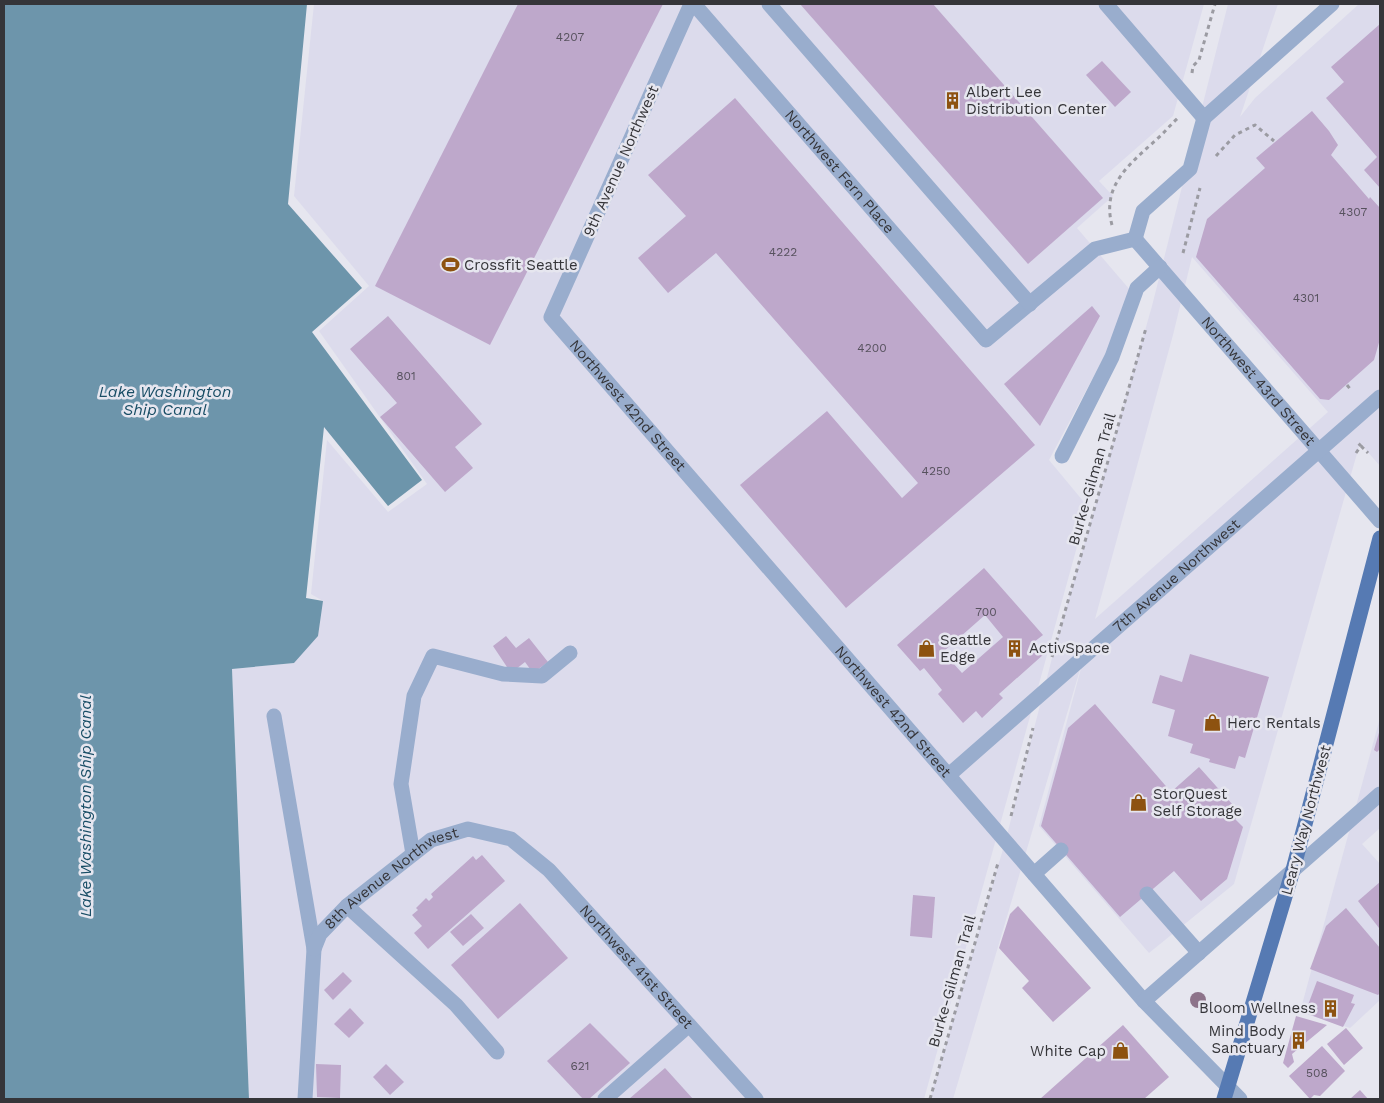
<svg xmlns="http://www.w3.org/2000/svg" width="1384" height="1103" viewBox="0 0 1384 1103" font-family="'Work Sans',sans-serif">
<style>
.built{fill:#dcdbec;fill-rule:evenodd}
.water{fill:#6d95ab}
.building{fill:#bea8cb;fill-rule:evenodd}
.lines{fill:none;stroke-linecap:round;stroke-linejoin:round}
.path{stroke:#9b9ba2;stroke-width:3;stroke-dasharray:4 4;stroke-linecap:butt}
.minor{stroke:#99adcd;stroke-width:15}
.major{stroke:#567ab3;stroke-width:15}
.tree{fill:#8d738a}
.labels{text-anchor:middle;stroke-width:5;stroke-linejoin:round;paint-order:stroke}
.number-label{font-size:12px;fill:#57525e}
.poi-label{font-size:15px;fill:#353539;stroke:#e6e6ef;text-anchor:start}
.street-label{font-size:15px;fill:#353539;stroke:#e6e6ef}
.water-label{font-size:16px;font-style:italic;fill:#184d65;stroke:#e6e6ef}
</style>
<rect width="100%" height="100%" fill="#e6e6ef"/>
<g class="built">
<polygon points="314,4 1204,4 1173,116 1099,181 1113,196 1077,228 1136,297 1049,460 1088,507 924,1099 249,1099 232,669 294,663 323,601 311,594 327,440 388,512 427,484 319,331 369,286 294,196"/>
<path d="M1228,4H1278L1240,117L1255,98L1359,4H1380V466L1360,443L1234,884L1149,953L1039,826L1087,646L953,1099H930L1006,839L1052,658L1152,306ZM1192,257L1328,412L1095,619L1173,335Z"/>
<polygon points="1380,718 1380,828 1362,844 1380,864 1380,1000 1350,1028 1300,1012"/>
</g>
<polygon class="water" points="4,4 307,4 288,204 362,288 312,332 422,480 388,506 324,427 306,598 323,601 318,636 294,663 232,669 249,1099 4,1099"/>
<g class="building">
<polygon points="518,4 663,4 490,345 375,286"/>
<polygon points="800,4 933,4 1103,198 1028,264"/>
<polygon points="1380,24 1380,188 1364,170 1377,157 1326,98 1344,82 1331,67"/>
<polygon points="1102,61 1131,92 1115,107 1086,75"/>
<polygon points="735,98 1035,445 846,608 740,485 827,411 902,498 918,483 716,253 668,293 638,258 686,216 648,175"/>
<polygon points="1312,111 1329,131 1338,145 1331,155 1369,199 1370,197 1380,208 1380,339 1374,360 1329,400 1320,399 1196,257 1207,219 1265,168 1256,158"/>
<polygon points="1092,306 1100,316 1040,426 1004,384"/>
<polygon points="388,316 482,424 455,447 473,468 445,492 380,417 397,403 350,349"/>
<path d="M984,568L1043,635L1034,642L1044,654L999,694L1003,698L982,718L976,711L963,723L938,694L942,690L924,668L920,671L897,645ZM985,615L1003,637L962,673L943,652Z"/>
<polygon points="506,636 516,648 529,638 548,662 533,673 525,662 511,673 493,646"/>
<polygon points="1190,654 1269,677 1245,758 1239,756 1235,769 1209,762 1210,759 1190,753 1193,744 1168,736 1175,710 1152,703 1160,675 1182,682"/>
<polygon points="1095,704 1171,792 1199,767 1241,814 1235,819 1243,827 1227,879 1201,901 1174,871 1120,917 1041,826 1068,728"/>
<polygon points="1380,729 1380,749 1377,752 1374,750"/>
<polygon points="482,855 505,881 428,949 414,933 422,926 412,915 418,910 416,908 426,898 429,901 433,897 431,894 473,856 476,860"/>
<polygon points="1380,882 1380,927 1379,928 1358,901"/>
<polygon points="913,895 935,897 932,938 910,936"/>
<polygon points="520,903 568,958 498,1019 451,965"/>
<polygon points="1018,906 1091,988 1053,1022 1022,988 1029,981 999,948 1010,914"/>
<polygon points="1346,908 1380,948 1380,993 1378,995 1310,969 1326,926"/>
<polygon points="471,914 484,928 463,946 450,932"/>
<polygon points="343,972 352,981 333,1000 324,990"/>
<polygon points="1317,981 1354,995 1351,1003 1355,1004 1343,1027 1305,1013"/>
<polygon points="350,1008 364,1023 349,1038 334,1024"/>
<polygon points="1296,1016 1327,1025 1292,1054 1294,1062 1288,1068 1283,1063"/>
<polygon points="590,1023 630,1063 589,1099 583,1099 547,1061"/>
<polygon points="1123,1025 1169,1077 1144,1099 1040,1099"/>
<polygon points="1346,1028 1363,1048 1344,1065 1327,1044"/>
<polygon points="1322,1046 1345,1071 1320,1096 1314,1095 1310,1099 1289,1076"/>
<polygon points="316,1064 341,1065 340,1098 317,1097"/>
<polygon points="386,1064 404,1082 390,1095 373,1077"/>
<polygon points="665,1068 693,1099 629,1099"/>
<polygon points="1360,1090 1368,1099 1350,1099"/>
</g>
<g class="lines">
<g class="path">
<polyline points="1192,73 1193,66 1199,60 1215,4"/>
<polyline points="1216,156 1235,135 1255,125 1274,141"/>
<path d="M1112,225C1101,185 1131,163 1157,139C1165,132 1171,124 1179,117"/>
<polyline points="1183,253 1200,188"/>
<polyline points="1347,385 1351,390"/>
<polyline points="1361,446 1368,453"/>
<polyline points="1356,453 1361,446 1357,442"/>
<polyline points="1052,657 1146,328"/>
<polyline points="1011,816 1033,728"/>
<polyline points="930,1099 998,863"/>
</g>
<g class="minor">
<path id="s1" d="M691,4L551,317L1144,1001L1240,1099"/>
<path id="s2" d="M694,4L986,340L1095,249L1135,239"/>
<polyline points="769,4 1030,304"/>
<polyline points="1106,4 1204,118"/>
<path id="s3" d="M1135,239L1380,521"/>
<polyline points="1135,239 1143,211 1190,169 1204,118 1332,4"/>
<polyline points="1062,456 1112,357 1137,288 1160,267"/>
<polyline points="274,716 314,949 305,1099"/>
<path id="s4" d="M950,774L1380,397"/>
<polyline points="413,854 401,784 414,696 433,656 503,674 542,676 570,653"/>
<polyline points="1034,874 1061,850"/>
<polyline points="1147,894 1199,953"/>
<polyline points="347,906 456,1005 497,1052"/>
<path id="s5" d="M314,949L320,934L347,906L431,840L468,829L511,839L549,870L756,1099"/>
<polyline points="1144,1001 1380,794"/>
<polyline points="605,1099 689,1025"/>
</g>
<polyline class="major" points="1224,1099 1293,870 1380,538"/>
</g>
<circle class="tree" cx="1198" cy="1000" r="8"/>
<defs>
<symbol id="building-bare" viewBox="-9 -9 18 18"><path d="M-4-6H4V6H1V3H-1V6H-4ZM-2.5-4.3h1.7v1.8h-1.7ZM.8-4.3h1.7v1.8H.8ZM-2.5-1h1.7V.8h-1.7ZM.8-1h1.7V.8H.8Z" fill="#8d5210" stroke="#e6e6ef" stroke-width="2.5" paint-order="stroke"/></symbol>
<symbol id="stadium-bare" viewBox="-9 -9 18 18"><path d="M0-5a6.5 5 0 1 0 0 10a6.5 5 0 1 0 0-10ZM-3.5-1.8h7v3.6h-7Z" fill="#8d5210" stroke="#e6e6ef" stroke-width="2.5" paint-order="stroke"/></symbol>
<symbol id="shop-bare" viewBox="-9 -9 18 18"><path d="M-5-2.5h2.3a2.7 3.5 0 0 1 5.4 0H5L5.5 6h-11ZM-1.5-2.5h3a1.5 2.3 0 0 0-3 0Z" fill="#8d5210" stroke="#e6e6ef" stroke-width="2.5" paint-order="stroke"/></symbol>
</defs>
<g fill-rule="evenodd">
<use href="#building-bare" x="940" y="88" width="25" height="25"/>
<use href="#stadium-bare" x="438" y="252" width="25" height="25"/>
<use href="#building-bare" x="1002" y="636" width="25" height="25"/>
<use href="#shop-bare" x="914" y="636" width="25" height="25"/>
<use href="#shop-bare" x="1200" y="710" width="25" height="25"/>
<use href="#shop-bare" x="1126" y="790" width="25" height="25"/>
<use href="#building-bare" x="1318" y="996" width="25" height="25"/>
<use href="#building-bare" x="1286" y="1028" width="25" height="25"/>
<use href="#shop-bare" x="1108" y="1038" width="25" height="25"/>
</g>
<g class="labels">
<g class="number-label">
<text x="570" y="41">4207</text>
<text x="1353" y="216">4307</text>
<text x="783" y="256">4222</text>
<text x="1306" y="302">4301</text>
<text x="872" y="352">4200</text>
<text x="406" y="380">801</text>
<text x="936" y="475">4250</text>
<text x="986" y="616">700</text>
<text x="580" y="1070">621</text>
<text x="1317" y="1077">508</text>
</g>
<g class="poi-label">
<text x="966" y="97">Albert Lee<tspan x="966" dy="17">Distribution Center</tspan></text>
<text x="464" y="270">Crossfit Seattle</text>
<text x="940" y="645">Seattle<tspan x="940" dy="17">Edge</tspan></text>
<text x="1029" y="653">ActivSpace</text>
<text x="1227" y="728">Herc Rentals</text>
<text x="1153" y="799">StorQuest<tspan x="1153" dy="17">Self Storage</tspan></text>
<text x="1316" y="1013" text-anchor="end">Bloom Wellness</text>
<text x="1285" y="1036" text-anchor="end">Mind Body<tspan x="1285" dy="17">Sanctuary</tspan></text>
<text x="1106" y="1056" text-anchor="end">White Cap</text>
</g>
<g class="street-label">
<text transform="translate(621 161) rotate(-66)" y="5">9th Avenue Northwest</text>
<text dy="5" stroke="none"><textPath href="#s2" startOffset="222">Northwest Fern Place</textPath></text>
<text dy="5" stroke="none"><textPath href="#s3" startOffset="188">Northwest 43rd Street</textPath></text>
<text dy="5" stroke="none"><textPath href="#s1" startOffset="460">Northwest 42nd Street</textPath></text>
<text transform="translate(1092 479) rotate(-74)" y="5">Burke-Gilman Trail</text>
<text dy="5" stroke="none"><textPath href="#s4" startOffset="301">7th Avenue Northwest</textPath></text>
<text dy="5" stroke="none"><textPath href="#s1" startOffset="865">Northwest 42nd Street</textPath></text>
<text transform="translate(1306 820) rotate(-75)" y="5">Leary Way Northwest</text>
<text dy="5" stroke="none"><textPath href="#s5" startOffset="108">8th Avenue Northwest</textPath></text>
<text dy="5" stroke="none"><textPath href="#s5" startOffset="424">Northwest 41st Street</textPath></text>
<text transform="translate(952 981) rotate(-74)" y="5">Burke-Gilman Trail</text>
</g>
<g class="water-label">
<text x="165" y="397">Lake Washington<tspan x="165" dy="18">Ship Canal</tspan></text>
<text transform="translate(85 806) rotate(-90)" y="6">Lake Washington Ship Canal</text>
</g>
</g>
<rect width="1384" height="1103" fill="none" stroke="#353539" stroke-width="10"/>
</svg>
